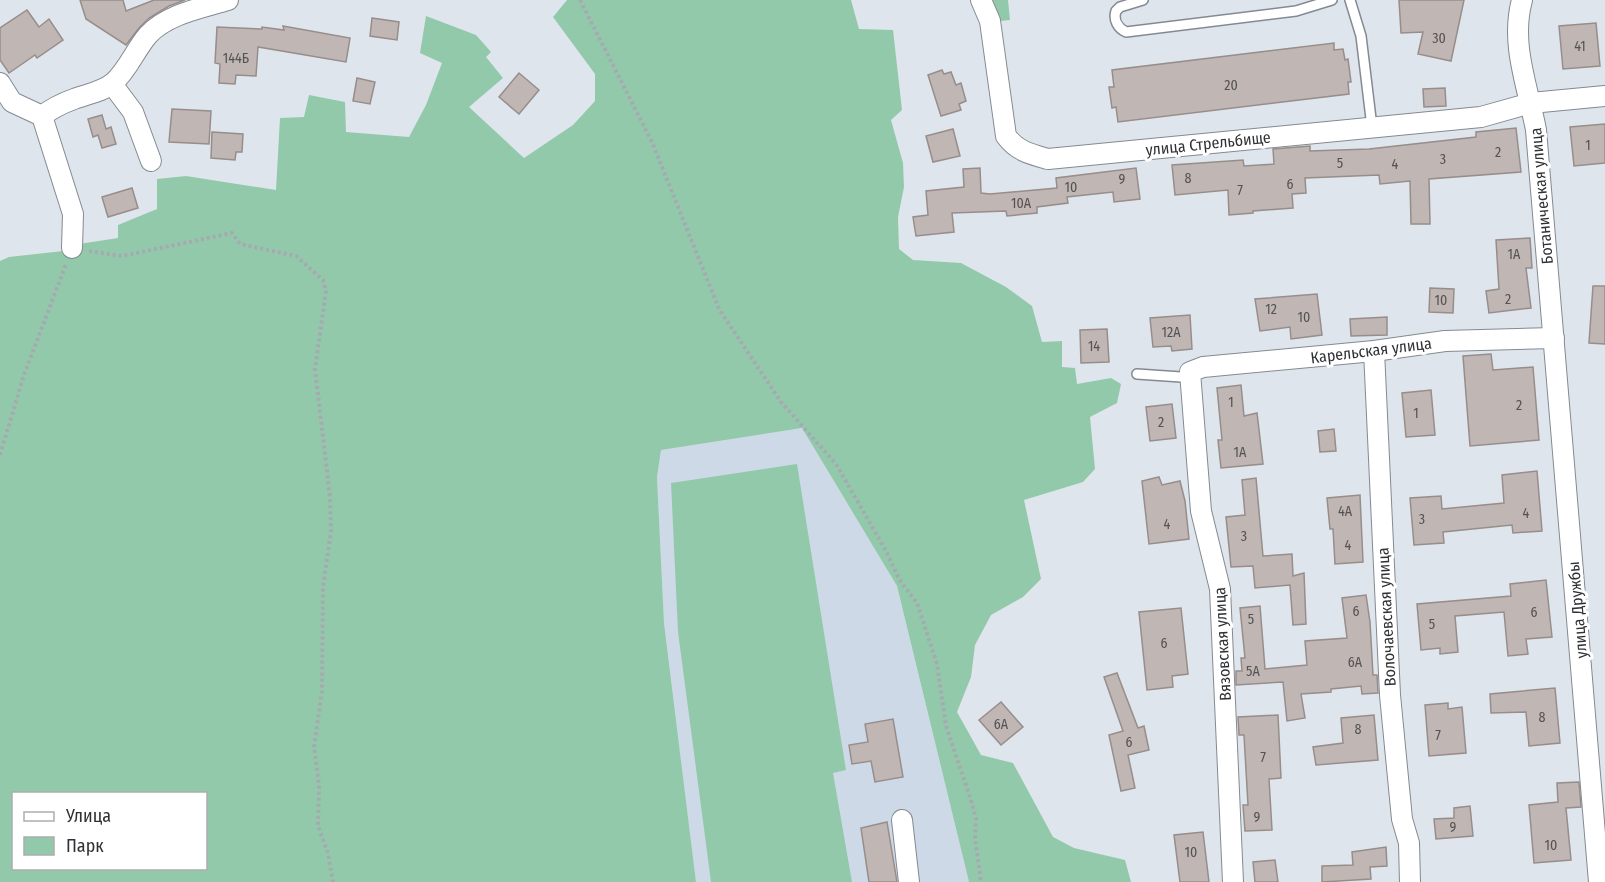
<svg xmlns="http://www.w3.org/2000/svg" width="1605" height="882" viewBox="0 0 1605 882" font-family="'Fira Sans Condensed',sans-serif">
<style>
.built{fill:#ced9e7}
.green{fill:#93c9ab;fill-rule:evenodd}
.building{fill:#c0b6b3;stroke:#978d8a;stroke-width:1.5}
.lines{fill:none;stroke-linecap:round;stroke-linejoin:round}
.lane-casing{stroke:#848a91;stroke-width:12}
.street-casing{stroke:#848a91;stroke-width:22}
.path{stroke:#a5aab0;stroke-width:4;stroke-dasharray:3 3;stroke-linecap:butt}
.lane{stroke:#fff;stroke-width:9}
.street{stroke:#fff;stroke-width:20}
.labels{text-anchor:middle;stroke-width:6;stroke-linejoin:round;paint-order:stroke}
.number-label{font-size:14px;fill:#535254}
.street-label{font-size:16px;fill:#2f3134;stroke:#fff}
</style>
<rect width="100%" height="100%" fill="#dee5ec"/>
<polygon class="built" points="802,428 897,586 969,882 696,882 664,623 657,476 661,450"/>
<g class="green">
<path d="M567,0H851L859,29L893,30L902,110L891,120L903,163L904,187L898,217L899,249L913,260L961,263L1006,287L1032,306L1042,342L1062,341V367L1075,368L1077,384L1111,378L1121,384L1117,403L1090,417L1095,469L1083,482L1024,500L1041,579L1023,597L991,615L975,645L971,677L957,712L981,755L1013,763L1053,837L1074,848L1125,860L1131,882H969L897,586L802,428L661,450L657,477L664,623L696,882H0V261L9,257L63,251L79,244L118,238V225L157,209V179L186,176L276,190L280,118L304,117L309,95L345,102L346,132L409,137L426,105L442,63L420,53L426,16L476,35L491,52L486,57L503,78L469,107L524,158L573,125L595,101V74L553,17ZM14,794H206V868H14Z"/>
<polygon points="974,0 1008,0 1010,20 982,23"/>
<polygon points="797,464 846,770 833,773 852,882 711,882 678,632 671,483"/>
</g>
<g class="building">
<polygon points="80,0 123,0 126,11 154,0 185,0 169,6 149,18 139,28 126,45 86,19"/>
<polygon points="1399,0 1464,0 1451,61 1418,54 1423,32 1401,33"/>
<polygon points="27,10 39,27 49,19 63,40 37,58 35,55 9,73 0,60 0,28"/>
<polygon points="372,18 399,22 397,40 370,36"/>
<polygon points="1596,23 1600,66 1563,69 1559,26"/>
<polygon points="283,26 350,38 346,62 258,47 256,76 236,75 235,84 219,83 220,64 215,63 217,27 262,29 262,27 284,30"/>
<polygon points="1334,43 1334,50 1343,49 1345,60 1348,59 1351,82 1348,82 1349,94 1118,122 1116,107 1112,108 1109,87 1114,87 1112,70"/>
<polygon points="942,70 944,74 951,72 956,85 961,83 966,101 959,104 961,110 941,116 928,75"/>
<polygon points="519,73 539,90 519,114 499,97"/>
<polygon points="357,78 375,82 370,104 353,101"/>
<polygon points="1445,88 1446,106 1424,107 1423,89"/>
<polygon points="172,109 211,111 209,144 169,142"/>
<polygon points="102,115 106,129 111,127 116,144 102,148 98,135 93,137 88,119"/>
<polygon points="1605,124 1605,163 1574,166 1570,127"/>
<polygon points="1516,128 1521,172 1429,179 1430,224 1411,224 1410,181 1380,184 1379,175 1305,178 1306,193 1292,194 1293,208 1253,211 1253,213 1229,215 1228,190 1175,195 1172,165 1243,160 1244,166 1274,164 1273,149 1310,146 1310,151 1369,149 1476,137 1476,132"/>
<polygon points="953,129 960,156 933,162 926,136"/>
<polygon points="212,132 243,134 242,152 236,152 235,160 211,158"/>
<polygon points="980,168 981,193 990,194 1057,188 1056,178 1136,168 1140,199 1114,202 1113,192 1067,197 1068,203 1037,207 1037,213 1007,216 1006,211 952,213 954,232 916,236 913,217 928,215 926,191 964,187 963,169"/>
<polygon points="132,188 138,208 108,217 102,197"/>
<polygon points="1530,238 1532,268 1526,268 1531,308 1489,313 1486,291 1499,289 1496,240"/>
<polygon points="1593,286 1605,286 1605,344 1589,343"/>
<polygon points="1430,288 1454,289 1453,313 1429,312"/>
<polygon points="1317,294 1322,335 1291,339 1290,327 1260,331 1255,299"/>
<polygon points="1190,315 1192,349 1172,351 1171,346 1153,347 1150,318"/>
<polygon points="1387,317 1387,335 1351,336 1350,319"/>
<polygon points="1107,329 1109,362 1081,363 1080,330"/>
<polygon points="1491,354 1493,370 1533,367 1539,440 1470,446 1463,356"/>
<polygon points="1241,385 1244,416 1257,413 1263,464 1221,468 1218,440 1222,440 1217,388"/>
<polygon points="1431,390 1435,435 1406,437 1402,393"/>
<polygon points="1172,404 1176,438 1150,441 1146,407"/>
<polygon points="1334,429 1336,451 1320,452 1318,431"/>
<polygon points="1537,471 1542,531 1513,533 1512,525 1443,532 1444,543 1414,545 1410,498 1441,496 1442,509 1504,503 1502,475"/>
<polygon points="1159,477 1162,485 1180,481 1185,501 1189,539 1149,544 1142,481"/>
<polygon points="1256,478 1263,556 1292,554 1293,576 1304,573 1306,624 1293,625 1290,585 1255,588 1253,566 1231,567 1226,517 1245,515 1242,480"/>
<polygon points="1360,495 1363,562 1335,564 1333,529 1330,529 1327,498"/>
<polygon points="1546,580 1552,637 1526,639 1528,654 1508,656 1504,612 1455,616 1458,652 1440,654 1440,648 1421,650 1417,604 1511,596 1510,584"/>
<polygon points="1366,595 1370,622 1373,675 1377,675 1378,693 1362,694 1361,686 1331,689 1331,692 1301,694 1305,718 1287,721 1283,682 1236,685 1236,671 1242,671 1241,658 1245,658 1240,608 1260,606 1265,669 1307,665 1305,641 1347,638 1342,598"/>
<polygon points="1181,608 1188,674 1172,676 1173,687 1147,690 1139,612"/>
<polygon points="1117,673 1138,728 1144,726 1149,750 1128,755 1135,788 1121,791 1109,735 1123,731 1104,677"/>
<polygon points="1555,688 1560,743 1529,746 1526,712 1491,713 1490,694"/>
<polygon points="1001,702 1023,727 1001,745 979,720"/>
<polygon points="1448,703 1448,709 1462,707 1466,753 1429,756 1425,705"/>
<polygon points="1278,715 1281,778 1269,779 1272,830 1245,831 1243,805 1248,805 1244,735 1239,735 1238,717"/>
<polygon points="1374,715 1378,760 1316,765 1313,747 1343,743 1341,718"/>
<polygon points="893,719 903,777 875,782 871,761 852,764 849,745 868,742 865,724"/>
<polygon points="1579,782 1581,807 1566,808 1571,860 1534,863 1529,805 1558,802 1557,783"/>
<polygon points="1470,806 1473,836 1436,839 1434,819 1454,818 1454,808"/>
<polygon points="887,822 897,882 869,882 861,828"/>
<polygon points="1203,832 1209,882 1180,882 1174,835"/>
<polygon points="1386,847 1387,866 1370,867 1371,879 1322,882 1322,866 1353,865 1352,852"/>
<polygon points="1275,860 1278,882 1255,882 1253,862"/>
</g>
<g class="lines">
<defs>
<g id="lane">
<path d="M1143,0L1120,7L1116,11C1113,20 1118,28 1126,32L1296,11L1332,0"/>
<polyline points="1350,0 1361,36 1372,127"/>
<polyline points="1137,374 1181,377 1190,372"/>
</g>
<g id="street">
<path d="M981,0L990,21L1006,136C1017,151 1030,154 1048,159L1481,117L1531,103L1605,96"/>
<path d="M1522,0C1510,44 1528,87 1536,130L1599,882"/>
<polyline points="0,83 12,102 42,116 73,214 72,248"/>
<polyline points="112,84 133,112 151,161"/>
<path d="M42,116C51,109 63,103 74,99C87,94 102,92 113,83C128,70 135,50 148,35C167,14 202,8 228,0"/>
<polyline points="1374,351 1390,695 1402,819 1409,843 1410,882"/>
<polyline points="902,820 909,882"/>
<polyline points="1233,882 1220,589 1201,511 1190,372 1203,367 1374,351 1445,341 1554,338"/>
</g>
</defs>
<use href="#lane" class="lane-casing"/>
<use href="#street" class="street-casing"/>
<g class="path">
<polyline points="580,0 652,142 719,309 781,402 836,464 886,551 899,579 917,603 937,664 946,726 971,800 976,819 975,838 981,882"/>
<polyline points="89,251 122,256 232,233 240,244 296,256 323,280 326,291 315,369 330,497 331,531 323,587 322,691 314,747 319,785 318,826 328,853 333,882"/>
<polyline points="0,455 24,375 66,264"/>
</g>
<use href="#lane" class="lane"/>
<use href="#street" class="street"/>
</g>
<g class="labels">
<g class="number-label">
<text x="1439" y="43">30</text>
<text x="1580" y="51">41</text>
<text x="236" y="63">144Б</text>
<text x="1231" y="90">20</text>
<text x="1588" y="150">1</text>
<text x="1498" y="157">2</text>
<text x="1443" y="164">3</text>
<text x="1340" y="168">5</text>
<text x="1395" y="169">4</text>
<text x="1188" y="183">8</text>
<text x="1122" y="184">9</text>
<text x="1290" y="189">6</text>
<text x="1071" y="192">10</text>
<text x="1240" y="195">7</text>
<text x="1021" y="208">10А</text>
<text x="1514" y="259">1А</text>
<text x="1508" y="304">2</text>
<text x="1441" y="305">10</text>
<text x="1271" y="314">12</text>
<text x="1304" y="322">10</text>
<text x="1171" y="337">12А</text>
<text x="1094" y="351">14</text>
<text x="1231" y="407">1</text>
<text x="1519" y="410">2</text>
<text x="1416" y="418">1</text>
<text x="1161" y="427">2</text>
<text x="1240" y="457">1А</text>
<text x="1345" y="516">4А</text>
<text x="1526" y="518">4</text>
<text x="1422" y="524">3</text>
<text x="1167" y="529">4</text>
<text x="1244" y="541">3</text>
<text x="1348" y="550">4</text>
<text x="1356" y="616">6</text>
<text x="1534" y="617">6</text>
<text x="1251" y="624">5</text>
<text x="1432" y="629">5</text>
<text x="1164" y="648">6</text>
<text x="1355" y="667">6А</text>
<text x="1253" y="676">5А</text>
<text x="1542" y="722">8</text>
<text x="1001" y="729">6А</text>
<text x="1358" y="734">8</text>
<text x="1438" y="740">7</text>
<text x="1129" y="747">6</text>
<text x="1263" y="762">7</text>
<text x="1257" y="822">9</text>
<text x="1453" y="832">9</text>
<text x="1551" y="850">10</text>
<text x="1191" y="857">10</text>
</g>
<g class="street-label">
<text transform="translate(1208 143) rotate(-6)" y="6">улица Стрельбище</text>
<text transform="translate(1541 196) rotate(-95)" y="6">Ботаническая улица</text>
<text transform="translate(1371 350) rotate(-7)" y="6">Карельская улица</text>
<text transform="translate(1577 610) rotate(-95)" y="6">улица Дружбы</text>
<text transform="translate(1386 617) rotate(-93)" y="6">Волочаевская улица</text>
<text transform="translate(1222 644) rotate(-93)" y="6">Вязовская улица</text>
</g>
</g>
<rect x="12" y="792" width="195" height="78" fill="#ffffff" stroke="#acadae" stroke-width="1.5"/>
<rect x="24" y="812" width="30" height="9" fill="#ffffff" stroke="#acadae" stroke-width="1.5"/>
<text x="66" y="822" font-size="18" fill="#2f3134">Улица</text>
<rect x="24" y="837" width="30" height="18" fill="#93c9ab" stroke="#acadae" stroke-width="1.5"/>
<text x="66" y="852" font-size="18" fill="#2f3134">Парк</text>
</svg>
